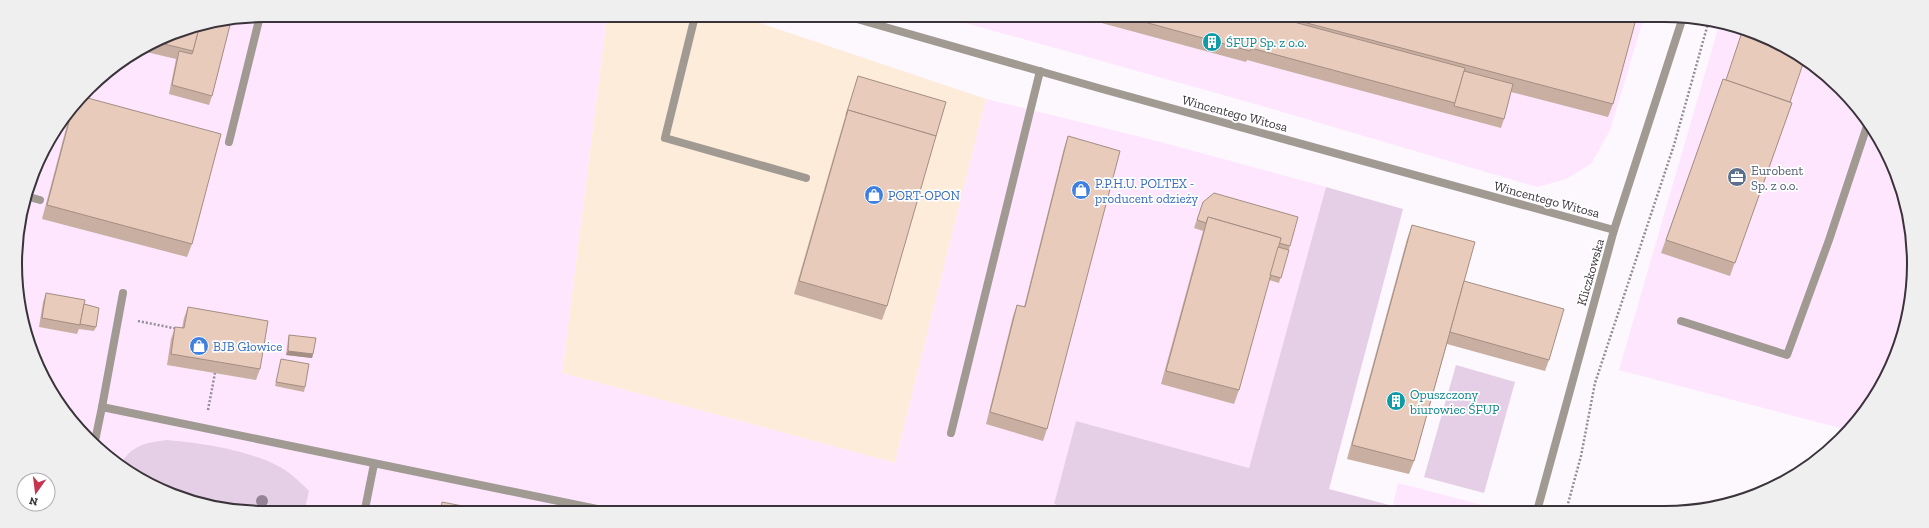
<svg xmlns="http://www.w3.org/2000/svg" width="1929" height="528" viewBox="0 0 1929 528" font-family="'Zilla Slab',serif">
<style>
.commercial{fill:#fdecda}
.built{fill:#fde6fe}
.green{fill:#e5cfe6}
.lines{fill:none;stroke-linecap:round;stroke-linejoin:round}
.path{stroke:#938c93;stroke-width:2.5;stroke-dasharray:2 2;stroke-linecap:butt}
.service{stroke:#a09a92;stroke-width:8}
.minor{stroke:#a09a92;stroke-width:8}
.tree{fill:#978398}
.wall{fill:#c8afa1}
.shaded-wall{fill:#a38e83}
.building{fill:#e9cbbb;stroke:#a38e83}
.labels{text-anchor:middle;stroke-width:3.5;stroke-linejoin:round;paint-order:stroke}
.culture-label{font-size:13px;fill:#0d838f;stroke:#fff;text-anchor:start}
.street-label{font-size:13px;fill:#3a333a;stroke:#fff}
.service-label{font-size:13px;fill:#4e5e75;stroke:#fff;text-anchor:start}
.shop-label{font-size:13px;fill:#366cbe;stroke:#fff;text-anchor:start}
.rim{fill:none;stroke:#3a333a;stroke-width:2}
</style>
<rect width="100%" height="100%" fill="#fdf7fe"/>
<polygon class="commercial" points="607,16 742,17 986,99 895,463 562,373"/>
<g class="built">
<polygon points="264,15 607,16 562,373 895,463 986,99 1153,140 1326,187 1249,468 1076,421 1054,504 1075,510 216,508 139,480 67,416 24,329 16,247 41,154 100,77 169,34"/>
<polygon points="944,17 1643,20 1610,130 1591,164 1566,179 1537,187 1266,107"/>
<polygon points="1720,22 1803,57 1872,125 1909,215 1909,312 1888,374 1848,430 1619,370"/>
<polygon points="1398,483 1482,505 1481,511 1392,510"/>
</g>
<g class="green">
<polygon points="1326,187 1403,209 1329,489 1393,506 1392,510 1075,510 1054,504 1076,421 1249,468"/>
<polygon points="1456,365 1515,382 1484,493 1424,477"/>
<path d="M167,440C203,443 265,452 293,476C299,481 304,486 309,491L305,508H216L139,480L121,463C134,444 146,443 167,440Z"/>
</g>
<g class="lines">
<g class="path">
<polyline points="138,321 178,329"/>
<polyline points="208,410 215,373"/>
<polyline points="1566,511 1581,456 1595,383 1674,145 1709,20"/>
</g>
<g class="service">
<polyline points="695,16 665,138 806,178"/>
<polyline points="229,142 260,16"/>
<polyline points="29,197 40,200"/>
<polyline points="1681,321 1787,355 1829,240 1867,126 1867,121"/>
<polyline points="102,407 123,293"/>
<polyline points="951,433 1040,71"/>
<polyline points="95,441 102,407 597,509"/>
<polyline points="365,509 374,464"/>
</g>
<g class="minor">
<polyline points="850,17 1102,89 1614,230"/>
<polyline points="1537,511 1614,230 1682,20"/>
</g>
</g>
<circle class="tree" cx="262" cy="501" r="6"/>
<g class="wall">
<polygon points="1083,18 1636,19 1613,104 1608,117 1511,92 1504,119 1501,128 1247,60 1246,62"/>
<polygon points="231,21 212,96 209,105 169,94 176,59 142,51 169,34"/>
<polygon points="858,76 887,306 882,320 794,294 843,124"/>
<polygon points="1723,79 1792,103 1730,276 1661,253"/>
<polygon points="84,97 192,244 187,257 42,219 69,117"/>
<polygon points="1068,136 1047,429 1043,441 986,424 1013,316 1017,305 1024,307 1064,148"/>
<polygon points="1203,202 1290,246 1279,283 1269,280 1239,390 1234,404 1161,384 1203,231 1194,228"/>
<polygon points="1412,225 1464,281 1549,360 1545,371 1447,344 1414,461 1409,474 1347,459 1407,239"/>
<polygon points="46,293 84,304 96,327 94,331 79,329 77,334 39,327 43,302"/>
<polygon points="188,307 260,369 256,380 167,365 171,339 175,327 182,328 184,318"/>
<polygon points="289,335 313,354 312,358 286,355 288,339"/>
<polygon points="281,359 305,387 304,392 275,386 280,364"/>
</g>
<polygon class="shaded-wall" points="288,351 313,354 312,358 286,355"/>
<g class="building">
<polygon points="1130,18 1279,18 1465,68 1455,103 1251,48 1250,51"/>
<polygon points="1288,18 1636,19 1613,104"/>
<polygon points="231,21 212,96 172,85 179,51 192,54 199,28"/>
<polygon points="199,28 193,51 156,42 169,34"/>
<polygon points="1742,32 1803,57 1805,58 1790,102 1726,80"/>
<polygon points="1464,71 1513,84 1504,119 1454,106"/>
<polygon points="858,76 946,102 936,136 848,110 846,115"/>
<polygon points="1723,79 1792,103 1735,263 1666,240"/>
<polygon points="84,97 221,134 192,244 47,205 71,114"/>
<polygon points="848,110 936,136 887,306 799,281"/>
<polygon points="1068,136 1120,151 1047,429 990,412 1017,305 1025,307"/>
<polygon points="1214,193 1298,217 1290,246 1279,243 1281,238 1208,217 1206,223 1197,220 1203,202"/>
<polygon points="1208,217 1281,238 1239,390 1166,371"/>
<polygon points="1412,225 1475,242 1414,461 1352,445"/>
<polygon points="1278,247 1289,250 1281,278 1270,275"/>
<polygon points="1464,281 1564,309 1549,360 1450,332"/>
<polygon points="46,293 85,300 80,325 42,318"/>
<polygon points="84,304 99,308 96,327 80,324"/>
<polygon points="188,307 268,321 260,369 171,354 175,327 184,328"/>
<polygon points="289,335 316,338 313,354 288,351"/>
<polygon points="281,359 309,364 305,387 276,382"/>
<polygon points="442,502 478,509 441,509"/>
</g>
<defs>
<symbol id="building-disc" viewBox="-11 -11 22 22"><circle r="9.5" fill="#0f9aa8" stroke="#fff"/><path d="M-4-6H4V6H1V3H-1V6H-4ZM-2.5-4.3h1.7v1.8h-1.7ZM.8-4.3h1.7v1.8H.8ZM-2.5-1h1.7V.8h-1.7ZM.8-1h1.7V.8H.8Z" fill="#fff"/></symbol>
<symbol id="office-disc" viewBox="-11 -11 22 22"><circle r="9.5" fill="#5c6f8a" stroke="#fff"/><path d="M-6-3h4V-5.5h4V-3h4V5H-6ZM-1-4.5V-3h2v-1.5ZM-6 0V1H6V0Z" fill="#fff"/></symbol>
<symbol id="shop-disc" viewBox="-11 -11 22 22"><circle r="9.5" fill="#3f7fe0" stroke="#fff"/><path d="M-5-2.5h2.3a2.7 3.5 0 0 1 5.4 0H5L5.5 6h-11ZM-1.5-2.5h3a1.5 2.3 0 0 0-3 0Z" fill="#fff"/></symbol>
</defs>
<g fill-rule="evenodd">
<use href="#building-disc" x="1201" y="31" width="22" height="22"/>
<use href="#office-disc" x="1726" y="166" width="22" height="22"/>
<use href="#shop-disc" x="1070" y="179" width="22" height="22"/>
<use href="#shop-disc" x="863" y="184" width="22" height="22"/>
<use href="#shop-disc" x="188" y="335" width="22" height="22"/>
<use href="#building-disc" x="1385" y="390" width="22" height="22"/>
</g>
<g class="labels">
<g class="culture-label">
<text x="1226" y="47">ŚFUP Sp. z o.o.</text>
<text x="1410" y="399">Opuszczony<tspan x="1410" dy="15">biurowiec ŚFUP</tspan></text>
</g>
<g class="street-label">
<text transform="translate(1235 113) rotate(15)" y="5">Wincentego Witosa</text>
<text transform="translate(1547 199) rotate(15)" y="5">Wincentego Witosa</text>
<text transform="translate(1590 272) rotate(-74)" y="5">Kliczkowska</text>
</g>
<g class="service-label">
<text x="1751" y="175">Eurobent<tspan x="1751" dy="15">Sp. z o.o.</tspan></text>
</g>
<g class="shop-label">
<text x="1095" y="188">P.P.H.U. POLTEX -<tspan x="1095" dy="15">producent odzieży</tspan></text>
<text x="888" y="200">PORT-OPON</text>
<text x="213" y="351">BJB Głowice</text>
</g>
</g>
<path d="M0 0H1929V528H0ZM264 22H1665A242 242 0 0 1 1907 264V264A242 242 0 0 1 1665 506H264A242 242 0 0 1 22 264V264A242 242 0 0 1 264 22Z" fill="#efefef" fill-rule="evenodd"/>
<path class="rim" d="M264 22H1665A242 242 0 0 1 1907 264V264A242 242 0 0 1 1665 506H264A242 242 0 0 1 22 264V264A242 242 0 0 1 264 22Z"/>
<g transform="translate(36 492) rotate(194)"><circle r="19" fill="#ffffff" stroke="#b0adb0"/>
<path d="M0-3L7 15L0 10L-7 15Z" fill="#c6354d"/>
<text y="-6" font-size="11" font-weight="bold" text-anchor="middle" fill="#3a333a">N</text>
</g>
</svg>
